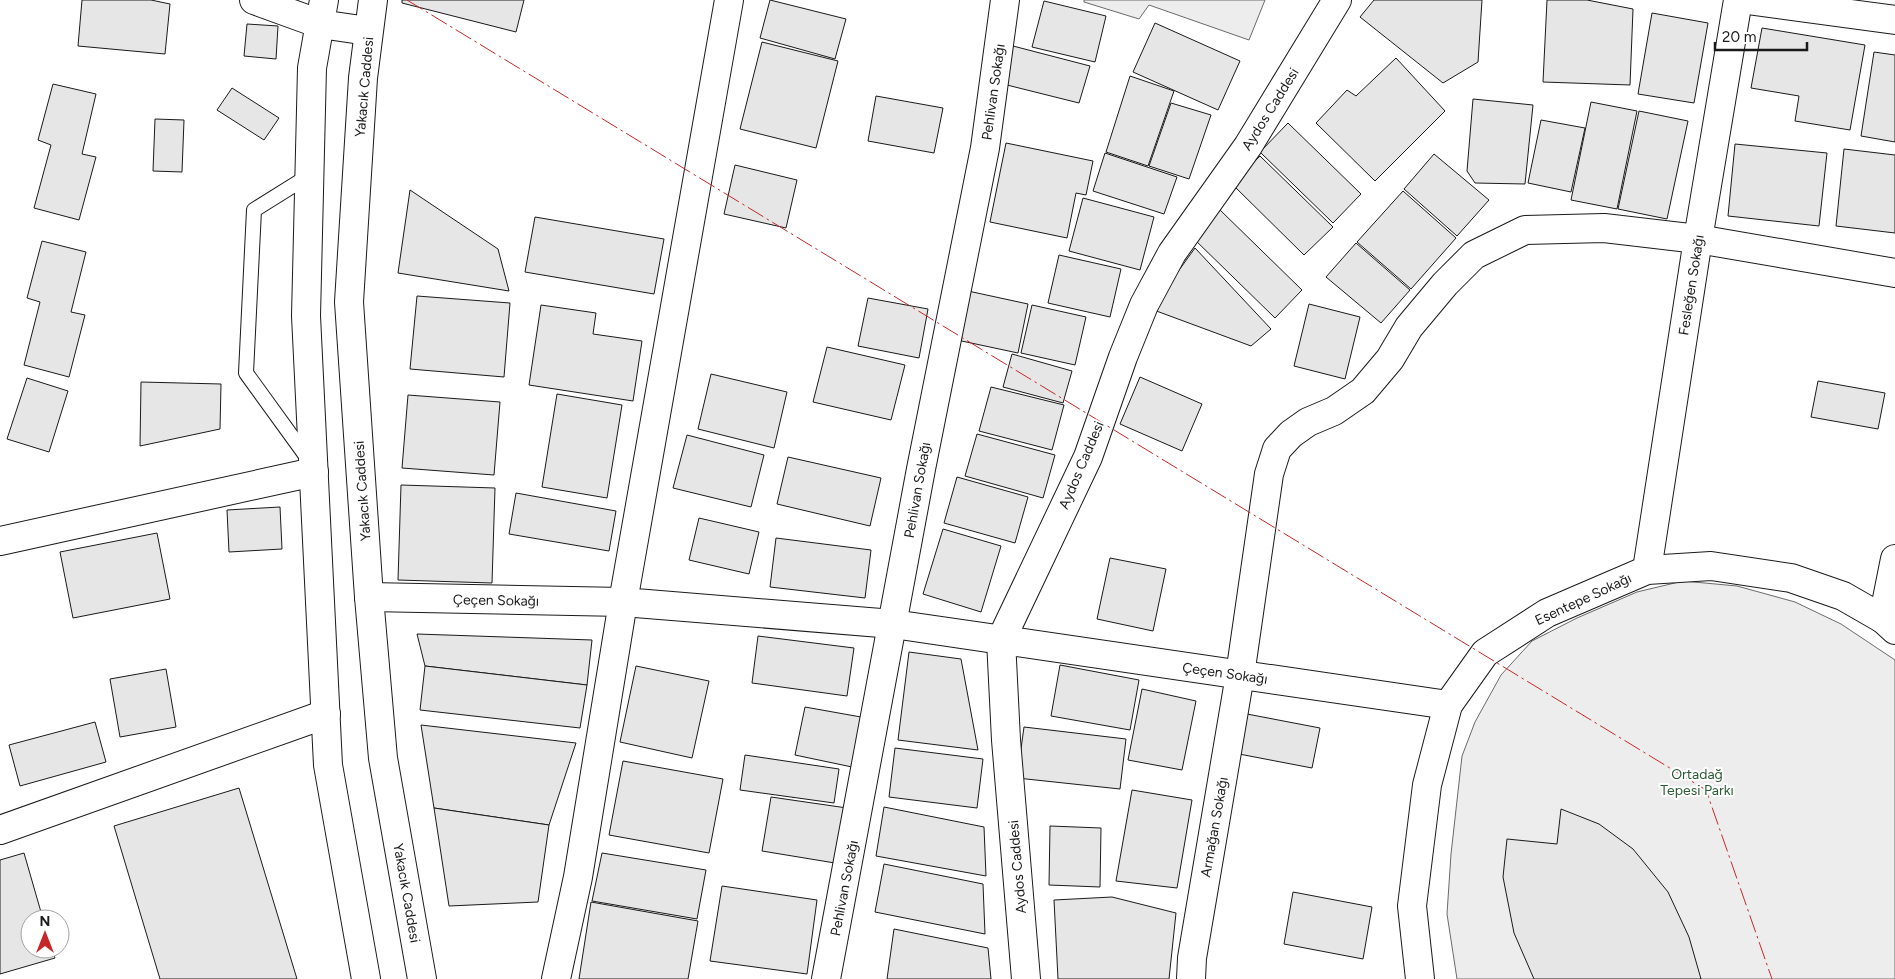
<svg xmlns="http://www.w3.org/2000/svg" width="1895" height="979" viewBox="0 0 1895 979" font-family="Figtree,sans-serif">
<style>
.built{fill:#ededed;stroke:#6a6a6a}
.building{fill:#e6e6e6;stroke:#1a1a1a}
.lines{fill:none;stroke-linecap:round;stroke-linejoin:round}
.lane-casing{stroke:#1a1a1a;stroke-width:16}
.street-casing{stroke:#1a1a1a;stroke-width:30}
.secondary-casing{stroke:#1a1a1a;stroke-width:30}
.lane{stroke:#fff;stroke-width:14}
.street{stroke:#fff;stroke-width:28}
.secondary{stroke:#fff;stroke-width:28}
.power{stroke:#c62828;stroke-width:1;stroke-dasharray:18 4 2.5 4;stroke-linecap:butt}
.labels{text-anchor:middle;stroke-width:4;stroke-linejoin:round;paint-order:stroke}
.street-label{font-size:14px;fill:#1a1a1a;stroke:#fff}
.park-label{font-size:14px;fill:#2b5a34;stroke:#fff}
</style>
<rect width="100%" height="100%" fill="#fff"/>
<g class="built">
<polygon points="1084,0 1265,0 1249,40 1149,5 1139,19 1084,2"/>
<polygon points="1683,581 1737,586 1795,602 1841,624 1895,660 1895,979 1457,979 1447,914 1451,854 1462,756 1475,722 1501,675 1532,641 1577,618 1637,592"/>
</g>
<g class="building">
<polygon points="82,0 151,0 170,4 165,54 78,46"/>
<polygon points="402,0 524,0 516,32 402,3"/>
<polygon points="770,0 846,19 835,59 760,38"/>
<polygon points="1374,0 1482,0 1478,62 1443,83 1360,17"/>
<polygon points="1547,0 1587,0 1633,9 1630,85 1543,82"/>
<polygon points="1044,1 1106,16 1095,62 1032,47"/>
<polygon points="1652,13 1708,23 1694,103 1638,94"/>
<polygon points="1155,23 1240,61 1218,110 1133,72"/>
<polygon points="247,24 278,26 276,59 244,56"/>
<polygon points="1762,28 1865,45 1850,130 1795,121 1799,96 1751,88"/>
<polygon points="762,42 838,61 816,148 740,129"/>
<polygon points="1013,46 1090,66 1079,103 1003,84"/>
<polygon points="1874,52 1895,55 1895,142 1861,136"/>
<polygon points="1396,58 1445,111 1375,181 1316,123 1347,90 1356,96"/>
<polygon points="1130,76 1174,91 1148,166 1106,152"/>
<polygon points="53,84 96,94 82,154 96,157 79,220 34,208 51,145 38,140"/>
<polygon points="232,88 279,118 264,140 217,110"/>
<polygon points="876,96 943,108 934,153 868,141"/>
<polygon points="1473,99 1533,105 1525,184 1475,183 1467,171"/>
<polygon points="1591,102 1637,111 1617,209 1571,200"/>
<polygon points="1171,103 1211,115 1189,179 1149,166"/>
<polygon points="1639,111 1688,121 1667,219 1618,209"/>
<polygon points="155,119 184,120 182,172 153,171"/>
<polygon points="1541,120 1585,128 1571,192 1528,183"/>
<polygon points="1288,123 1361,194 1333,223 1260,152"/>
<polygon points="1006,143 1093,161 1086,195 1076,193 1067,238 990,222"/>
<polygon points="1735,144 1827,153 1819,226 1728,216"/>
<polygon points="1844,149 1895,155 1895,233 1836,226"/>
<polygon points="1105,153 1177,177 1164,214 1093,191"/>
<polygon points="1434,154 1489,200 1457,236 1404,189"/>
<polygon points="1260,156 1333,227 1304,255 1232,184"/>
<polygon points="735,165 797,180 786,228 724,214"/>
<polygon points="410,190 498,249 509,291 398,273"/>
<polygon points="1403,191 1456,238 1411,289 1357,242"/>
<polygon points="1083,198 1154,217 1140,270 1069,251"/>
<polygon points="1218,208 1302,290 1275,318 1191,236"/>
<polygon points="535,217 664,239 654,294 525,272"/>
<polygon points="42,241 86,252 71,312 85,315 69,377 24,365 40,302 27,298"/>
<polygon points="1356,243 1410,290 1381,323 1326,277"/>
<polygon points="1195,248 1271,329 1251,346 1151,309"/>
<polygon points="1059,255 1121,269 1110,317 1048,303"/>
<polygon points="968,291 1028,304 1018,353 957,340"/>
<polygon points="417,296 510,303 504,377 410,369"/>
<polygon points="868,298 928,309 919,358 858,346"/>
<polygon points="1309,304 1360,317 1345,379 1294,366"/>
<polygon points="541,305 596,313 593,334 642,341 633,401 529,385"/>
<polygon points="1032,305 1086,317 1075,365 1021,353"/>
<polygon points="827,347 905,365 891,420 813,402"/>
<polygon points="1012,354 1072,371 1063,403 1003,387"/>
<polygon points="711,374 787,392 774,448 698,429"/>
<polygon points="1140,377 1202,404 1182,451 1120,424"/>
<polygon points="27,378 68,391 49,452 7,439"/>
<polygon points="1818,381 1885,393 1878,429 1811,417"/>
<polygon points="141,382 221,384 220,429 140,446"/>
<polygon points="991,387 1064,405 1052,450 979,431"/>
<polygon points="557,394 622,405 607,498 542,487"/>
<polygon points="408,395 500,402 494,475 402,468"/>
<polygon points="977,434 1055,455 1043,498 965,476"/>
<polygon points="687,435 764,455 751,507 673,488"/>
<polygon points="788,457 881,478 870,526 777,504"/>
<polygon points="957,477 1028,497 1015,543 944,523"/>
<polygon points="401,485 495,488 492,583 398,580"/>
<polygon points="516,493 616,511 609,551 509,534"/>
<polygon points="280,507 282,549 229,552 227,510"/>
<polygon points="699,518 759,532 749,574 689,560"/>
<polygon points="943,529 1001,546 981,612 923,594"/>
<polygon points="157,533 170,599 73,618 60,552"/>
<polygon points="776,538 871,550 865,598 770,587"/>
<polygon points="1110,558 1166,569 1153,631 1097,619"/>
<polygon points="417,634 592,640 587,685 425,666"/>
<polygon points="758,636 854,648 847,696 752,683"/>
<polygon points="909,652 961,659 978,750 898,740"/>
<polygon points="1060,665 1139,680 1130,730 1051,716"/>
<polygon points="425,666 587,685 580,728 420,710"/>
<polygon points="636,666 709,681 692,758 620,742"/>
<polygon points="166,669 176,727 120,737 110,679"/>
<polygon points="1142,689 1196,701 1182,770 1128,760"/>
<polygon points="805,707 861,717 852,767 795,755"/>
<polygon points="1247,714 1320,728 1312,768 1239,754"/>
<polygon points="95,722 106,762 20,786 9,745"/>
<polygon points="421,725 576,743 549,825 434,808"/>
<polygon points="1024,727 1126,739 1120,789 1017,778"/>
<polygon points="895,748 983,759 977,808 889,797"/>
<polygon points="745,755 839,769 834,803 740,790"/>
<polygon points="623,761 723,779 709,853 609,835"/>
<polygon points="239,788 297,979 160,979 114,826"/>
<polygon points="1132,790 1192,800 1177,888 1116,881"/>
<polygon points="771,797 847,808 841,864 762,851"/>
<polygon points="884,807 984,827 986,876 876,856"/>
<polygon points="434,808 549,825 538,902 449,906"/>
<polygon points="1561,809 1599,824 1633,849 1668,892 1689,937 1701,979 1534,979 1514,933 1503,877 1507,839 1557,844"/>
<polygon points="1050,826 1101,828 1100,887 1049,885"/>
<polygon points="24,853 43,919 30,919 30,949 52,949 55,958 0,974 0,860"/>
<polygon points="602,853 706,870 697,919 592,901"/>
<polygon points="884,864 983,884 985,934 875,912"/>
<polygon points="722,886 817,900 807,974 710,961"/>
<polygon points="1293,892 1372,907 1363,959 1284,944"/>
<polygon points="1112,897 1176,913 1169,979 1058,979 1054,900"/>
<polygon points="591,902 698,921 688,979 579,979"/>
<polygon points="894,929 988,948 991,979 887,979"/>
</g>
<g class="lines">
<defs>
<polyline id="lane" points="309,460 246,373 254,210 310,175"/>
<g id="street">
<polyline points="254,0 320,24 368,31"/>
<polyline points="729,0 623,602 893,624 1448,705"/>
<polyline points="1747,0 1895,20"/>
<polyline points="0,541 314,472"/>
<polyline points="1647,570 1698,239 1738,0"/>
<polyline points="369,597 623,602 578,877 556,979"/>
<polyline points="1883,619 1895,559"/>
<polyline points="0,830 326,714"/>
<polyline points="826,979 921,469 985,148 1005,0"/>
<polyline points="1026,979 1006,740 1001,640 1088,457 1123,357 1144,305 1172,253 1248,146 1337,0"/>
<polyline points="1191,979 1192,958 1240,675 1269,474 1277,449 1291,434 1308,422 1334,411 1363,391 1390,359 1409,327 1445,284 1474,255 1525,230 1604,228 1698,239 1895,273"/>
<polyline points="1420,979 1412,906 1427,785 1448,705 1485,653 1547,613 1647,570 1711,566 1791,578 1843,596 1883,619 1895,630"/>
</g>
<g id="secondary">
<polyline points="324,0 312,68 306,316 328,765 366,979"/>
<polyline points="373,0 363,78 349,302 369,597 383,758 422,979"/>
</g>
</defs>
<use href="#lane" class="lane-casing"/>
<use href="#street" class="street-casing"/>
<use href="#secondary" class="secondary-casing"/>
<use href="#lane" class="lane"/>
<use href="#street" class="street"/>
<use href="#secondary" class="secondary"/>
<polyline class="power" points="407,0 1706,790 1772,979"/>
</g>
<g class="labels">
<g class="street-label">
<text transform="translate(364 87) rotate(-85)" y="5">Yakacık Caddesi</text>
<text transform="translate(993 92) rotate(-82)" y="5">Pehlivan Sokağı</text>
<text transform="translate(1270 109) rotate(-58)" y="5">Aydos Caddesi</text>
<text transform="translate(1691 285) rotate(-81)" y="5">Fesleğen Sokağı</text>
<text transform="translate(1081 465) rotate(-67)" y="5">Aydos Caddesi</text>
<text transform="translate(917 490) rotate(-80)" y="5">Pehlivan Sokağı</text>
<text transform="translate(362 491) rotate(-94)" y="5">Yakacık Caddesi</text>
<text transform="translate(1583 599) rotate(-25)" y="5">Esentepe Sokağı</text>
<text transform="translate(496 600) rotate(1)" y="5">Çeçen Sokağı</text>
<text transform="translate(1225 673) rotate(8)" y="5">Çeçen Sokağı</text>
<text transform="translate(1214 827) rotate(-80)" y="5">Armağan Sokağı</text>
<text transform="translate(1017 867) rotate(-95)" y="5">Aydos Caddesi</text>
<text transform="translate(844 888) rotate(-79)" y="5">Pehlivan Sokağı</text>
<text transform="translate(407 893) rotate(80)" y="5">Yakacık Caddesi</text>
</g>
<g class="park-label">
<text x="1697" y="779">Ortadağ<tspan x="1697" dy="16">Tepesi Parkı</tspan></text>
</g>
</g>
<g transform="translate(45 934)"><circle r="24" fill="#ffffff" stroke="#a3a3a3"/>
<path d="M0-4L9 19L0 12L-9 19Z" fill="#c62828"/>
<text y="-8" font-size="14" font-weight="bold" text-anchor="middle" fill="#1a1a1a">N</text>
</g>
<path d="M1715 42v8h92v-8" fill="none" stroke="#1a1a1a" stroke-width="2.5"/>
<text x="1722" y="42" font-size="15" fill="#1a1a1a" stroke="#ffffff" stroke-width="4" paint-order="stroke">20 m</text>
</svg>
